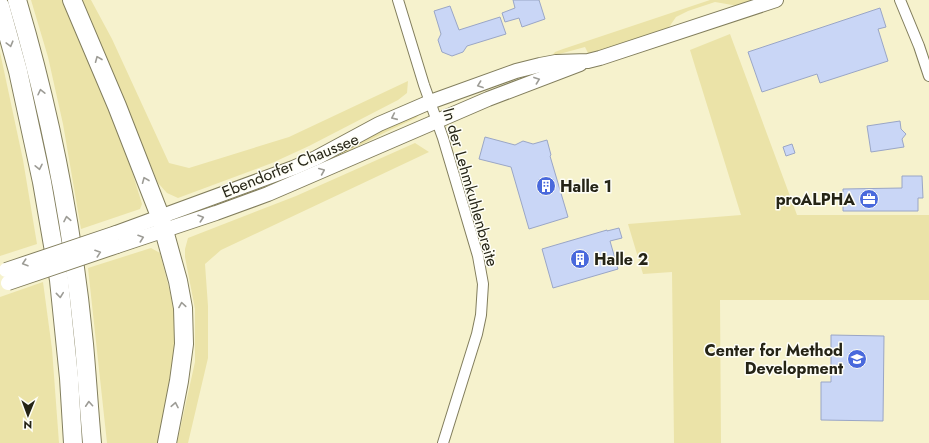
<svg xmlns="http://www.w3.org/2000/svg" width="929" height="443" viewBox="0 0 929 443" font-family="Jost,sans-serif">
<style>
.green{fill:#ebe3a8}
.building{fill:#c9d6f6;stroke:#9aa6c6}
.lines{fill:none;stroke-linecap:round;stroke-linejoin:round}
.street-casing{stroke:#827e5d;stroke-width:12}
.secondary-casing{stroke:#827e5d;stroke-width:16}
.highway-casing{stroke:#827e5d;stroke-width:20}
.street{stroke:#fff;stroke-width:10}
.secondary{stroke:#fff;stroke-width:14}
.highway{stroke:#fff;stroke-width:18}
.secondary-bridge-casing{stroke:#827e5d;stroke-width:16;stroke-linecap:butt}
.secondary-bridge{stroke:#fff;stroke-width:14}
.oneway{stroke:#9d9c96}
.labels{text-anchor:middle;stroke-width:3;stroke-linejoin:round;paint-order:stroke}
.street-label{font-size:16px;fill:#252416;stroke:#fefef6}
.poi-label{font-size:16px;font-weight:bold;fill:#252416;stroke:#fefef6;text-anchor:start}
</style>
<rect width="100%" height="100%" fill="#f6f2cd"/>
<g class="green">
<polygon points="31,0 62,0 92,66 126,152 142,204 140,209 81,229 63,124 48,57"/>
<polygon points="80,0 91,0 112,39 169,163 189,168 289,137 408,81 407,93 398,100 309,146 272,163 178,198 167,193 158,183 94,29"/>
<polygon points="710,0 758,0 738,6 715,2 688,11 676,17 667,30 589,55 585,47 552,56 555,52 563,49"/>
<polygon points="730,34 797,215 929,215 929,300 720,300 721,443 674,443 672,272 643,274 628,224 741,215 690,50"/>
<polygon points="0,52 23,160 37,244 0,256"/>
<polygon points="416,115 418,116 416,118 386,132 313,169 279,184 185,218 184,213"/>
<polygon points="415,143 429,152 221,250 205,264 208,306 208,358 188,443 177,443 195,362 195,309 185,257 185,249 188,238 296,196"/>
<path d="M151,248L160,253C165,274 172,295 174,316C179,358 164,402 158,443H107L88,268Z"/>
<polygon points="43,282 52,349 59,443 0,443 0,297"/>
</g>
<g class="building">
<polygon points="513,0 539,0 545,19 522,27 519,18 505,22 502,13 515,8"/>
<polygon points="450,6 459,30 500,17 506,34 467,46 463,52 452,56 442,52 438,40 441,34 434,11"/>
<polygon points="880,8 886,27 878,29 888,61 820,83 817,74 762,92 748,52"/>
<polygon points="900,121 901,129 906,134 902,139 904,147 871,152 867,126"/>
<polygon points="485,137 515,145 523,141 533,144 547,140 551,155 550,156 568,217 529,229 511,167 479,159"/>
<polygon points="792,144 795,153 786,156 783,147"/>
<polygon points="902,176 922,176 923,198 918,198 918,211 843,211 843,189 902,188"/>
<polygon points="619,228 622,238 610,241 618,269 553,288 542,249 607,230 607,231"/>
<polygon points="831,335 884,336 883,421 821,420 821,382 831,382"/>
</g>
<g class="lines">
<defs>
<g id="street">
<polyline points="398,0 424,85 443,138 457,185 478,256 483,284 481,315 477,334 443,443"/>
<polyline points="900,0 919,46 929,76"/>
</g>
<g id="secondary">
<polyline points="116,233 293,168 316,158 379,124 430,102 516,71 540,65 556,62 588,61 600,58 776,0"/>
<polyline points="117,246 216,213 268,194 488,99 580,64"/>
</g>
<g id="highway">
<path d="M17,0C50,111 73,229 84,344C87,377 89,410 92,443"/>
<polyline points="72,0 117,106 160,216 178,281 183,308 184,344 179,381 167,443"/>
<polyline points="0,6 18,71 42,182 59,280 69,378 73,443"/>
</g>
</defs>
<use href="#street" class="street-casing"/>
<use href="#secondary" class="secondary-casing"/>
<use href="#highway" class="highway-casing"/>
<use href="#street" class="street"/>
<use href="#secondary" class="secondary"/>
<use href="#highway" class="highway"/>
<defs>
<g id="secondary-bridge">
<polyline points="6,270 116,233"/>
<polyline points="8,283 117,246"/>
</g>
</defs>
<use href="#secondary-bridge" class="secondary-bridge-casing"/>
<use href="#secondary-bridge" class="secondary-bridge"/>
</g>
<defs><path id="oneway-chevron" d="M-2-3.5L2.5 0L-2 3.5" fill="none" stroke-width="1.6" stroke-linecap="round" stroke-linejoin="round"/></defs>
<g class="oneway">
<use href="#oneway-chevron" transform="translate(10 44) rotate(75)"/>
<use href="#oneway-chevron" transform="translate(98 59) rotate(-112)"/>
<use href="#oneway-chevron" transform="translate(537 80) rotate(-20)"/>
<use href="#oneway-chevron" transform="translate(480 85) rotate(160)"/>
<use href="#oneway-chevron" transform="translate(41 92) rotate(-103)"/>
<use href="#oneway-chevron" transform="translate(394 117) rotate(156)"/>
<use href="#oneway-chevron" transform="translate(39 167) rotate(78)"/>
<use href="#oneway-chevron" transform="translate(322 171) rotate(-23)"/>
<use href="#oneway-chevron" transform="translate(145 180) rotate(-112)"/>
<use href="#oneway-chevron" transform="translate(201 218) rotate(-18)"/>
<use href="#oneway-chevron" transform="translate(67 219) rotate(-101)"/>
<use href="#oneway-chevron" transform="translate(141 238) rotate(-19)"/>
<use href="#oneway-chevron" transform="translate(98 253) rotate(-19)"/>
<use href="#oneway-chevron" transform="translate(25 263) rotate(162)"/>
<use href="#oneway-chevron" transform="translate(60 295) rotate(84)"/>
<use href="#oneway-chevron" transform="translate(182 305) rotate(-99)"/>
<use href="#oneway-chevron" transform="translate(89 404) rotate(-94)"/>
<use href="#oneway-chevron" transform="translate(175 405) rotate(-79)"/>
</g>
<defs>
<symbol id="building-disc" viewBox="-11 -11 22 22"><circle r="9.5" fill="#4969dc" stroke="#fefef6"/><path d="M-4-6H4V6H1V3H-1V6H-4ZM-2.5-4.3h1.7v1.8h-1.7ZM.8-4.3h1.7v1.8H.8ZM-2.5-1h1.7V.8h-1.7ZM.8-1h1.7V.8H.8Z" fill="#fff"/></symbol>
<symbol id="office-disc" viewBox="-11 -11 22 22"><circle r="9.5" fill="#4969dc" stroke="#fefef6"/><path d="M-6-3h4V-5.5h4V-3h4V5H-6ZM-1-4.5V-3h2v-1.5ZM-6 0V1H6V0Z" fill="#fff"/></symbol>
<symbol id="university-disc" viewBox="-11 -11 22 22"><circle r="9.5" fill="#4969dc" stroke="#fefef6"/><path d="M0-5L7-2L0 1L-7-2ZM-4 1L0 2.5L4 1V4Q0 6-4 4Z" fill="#fff"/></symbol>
</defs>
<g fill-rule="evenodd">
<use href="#building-disc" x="535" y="175" width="22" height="22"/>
<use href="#office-disc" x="858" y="188" width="22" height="22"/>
<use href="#building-disc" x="569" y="248" width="22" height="22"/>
<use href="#university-disc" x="846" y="348" width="22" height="22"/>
</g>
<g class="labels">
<g class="street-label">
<text transform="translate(290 165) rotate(-22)" y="6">Ebendorfer Chaussee</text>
<text transform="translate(471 187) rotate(74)" y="6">In der Lehmkuhlenbreite</text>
</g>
<g class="poi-label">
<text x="560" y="192">Halle 1</text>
<text x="855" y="205" text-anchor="end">proALPHA</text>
<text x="594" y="265">Halle 2</text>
<text x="843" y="356" text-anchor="end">Center for Method<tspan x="843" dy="18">Development</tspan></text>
</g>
</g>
<g transform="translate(28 415) rotate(181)" stroke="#fefef6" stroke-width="3" paint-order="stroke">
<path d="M0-3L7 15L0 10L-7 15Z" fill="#252416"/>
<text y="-6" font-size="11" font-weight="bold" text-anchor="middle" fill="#252416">N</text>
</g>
</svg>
